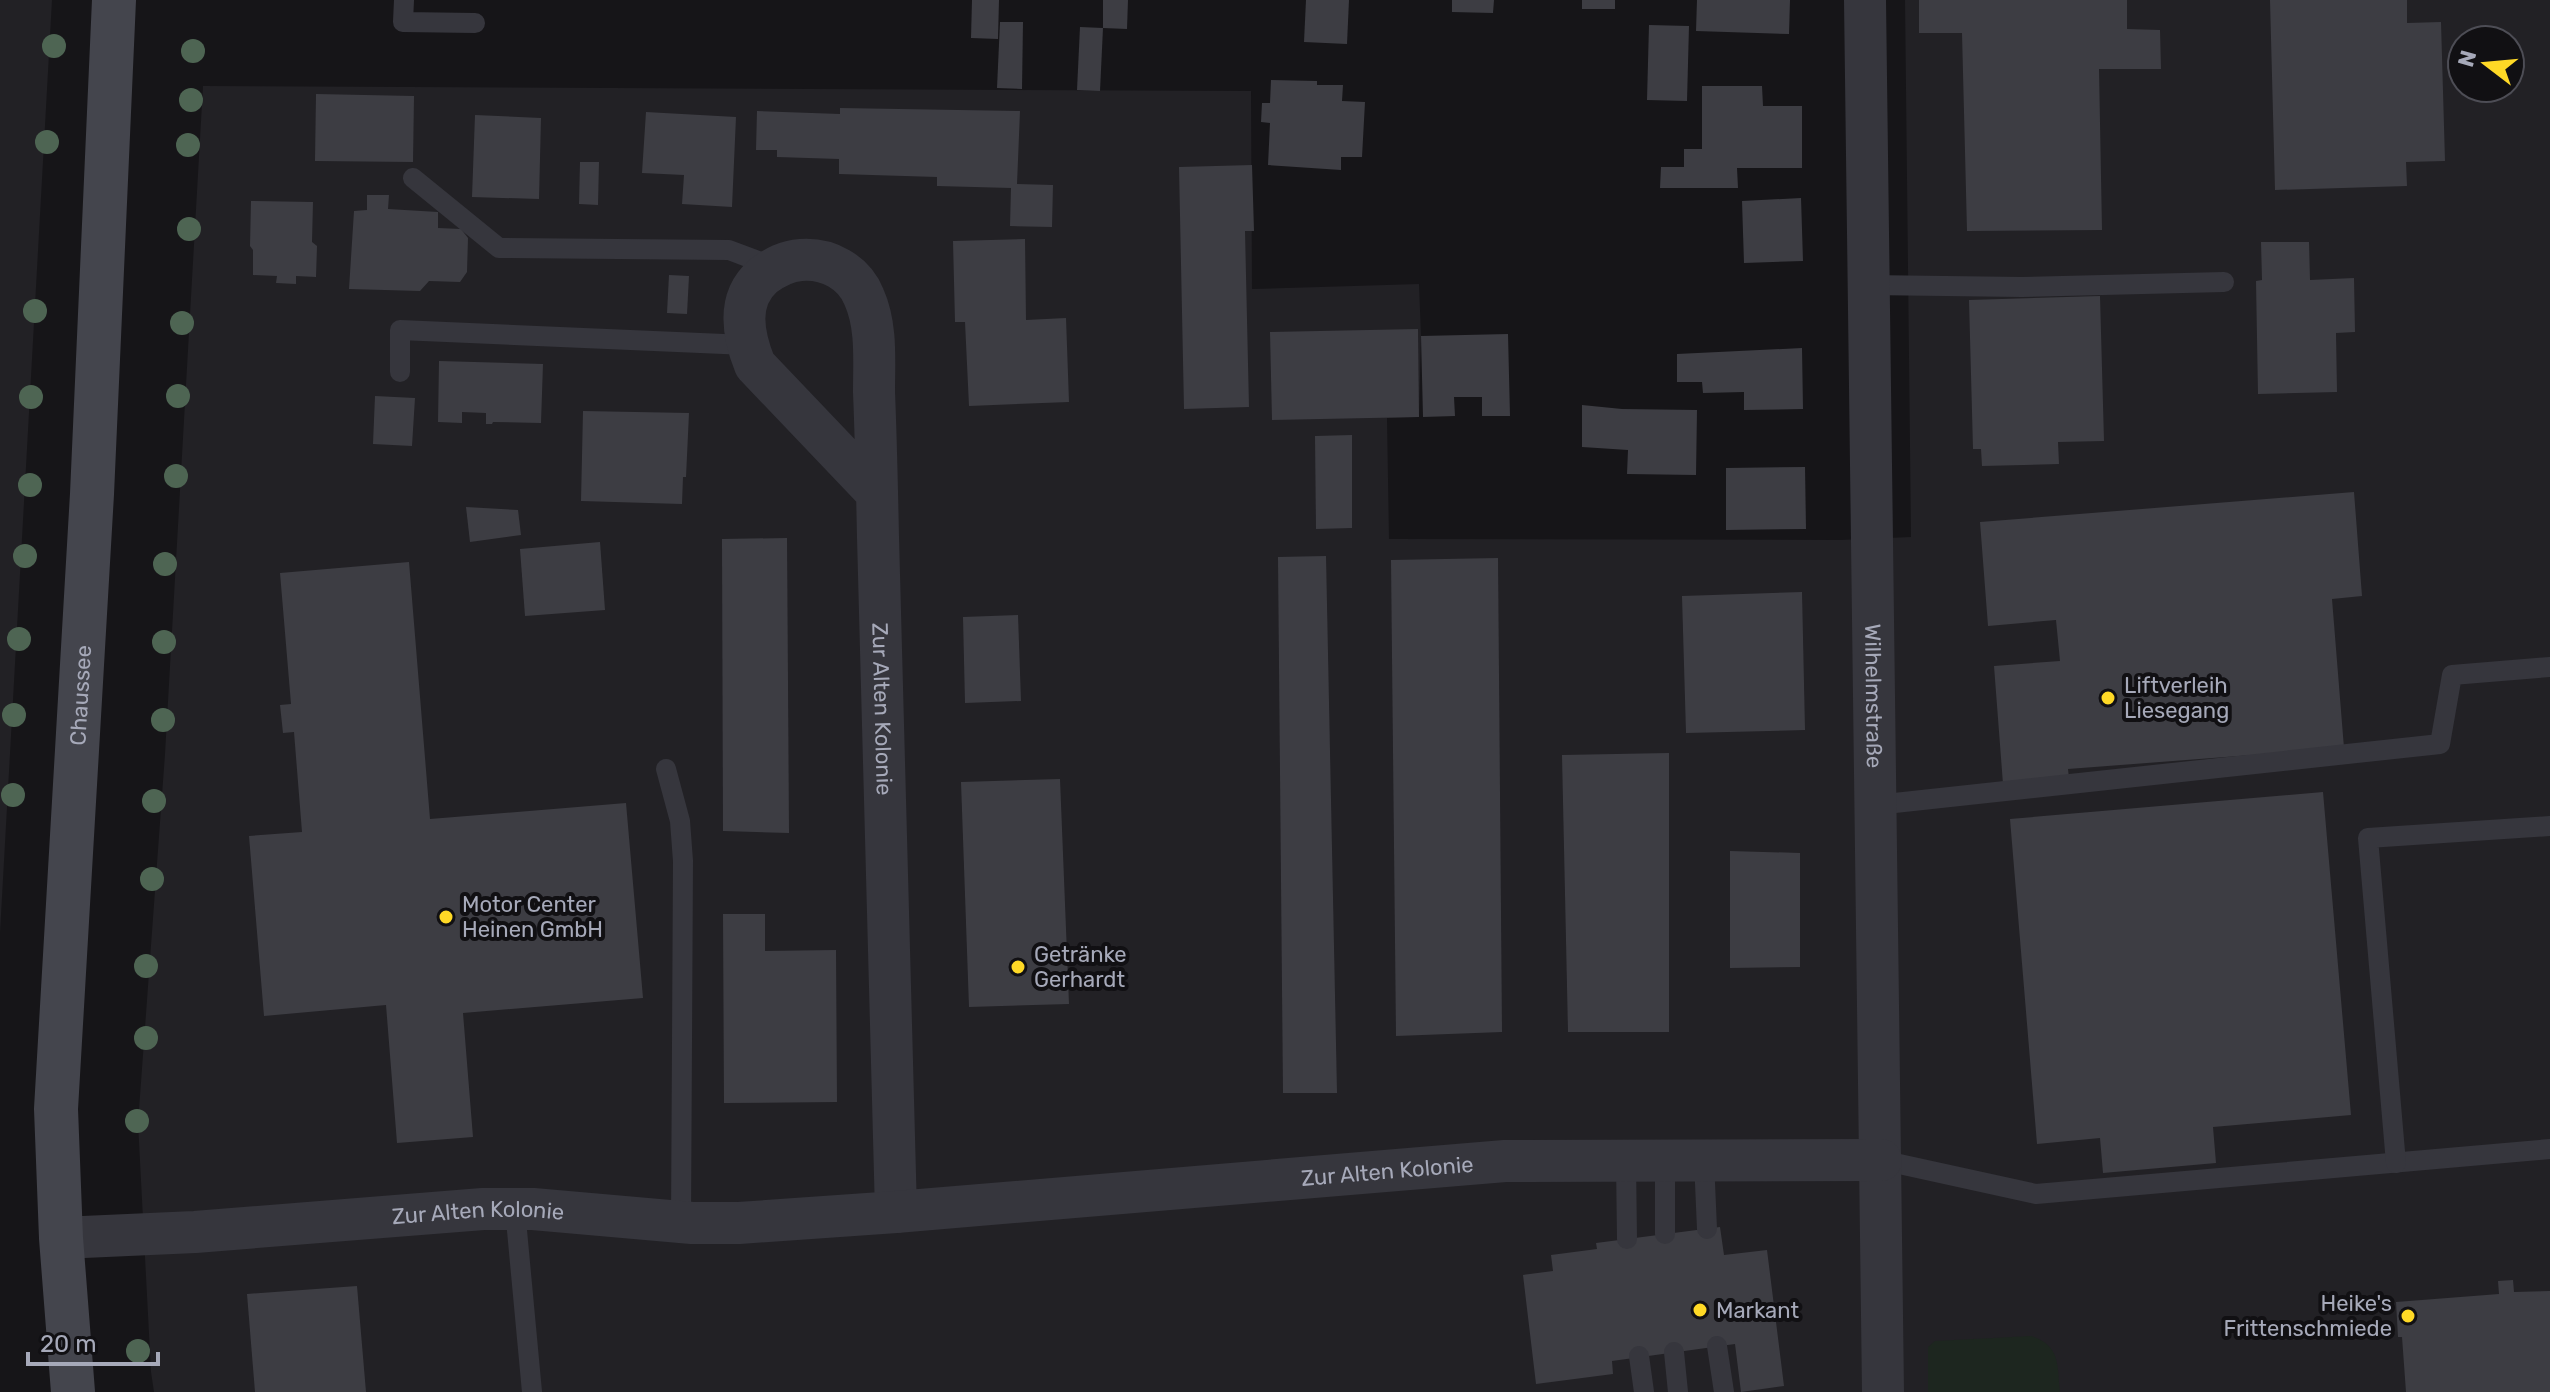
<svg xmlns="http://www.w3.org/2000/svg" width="2550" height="1392" viewBox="0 0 2550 1392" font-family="Rubik,sans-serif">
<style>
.built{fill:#222125;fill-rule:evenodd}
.green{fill:#1d261f}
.building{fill:#3d3d43}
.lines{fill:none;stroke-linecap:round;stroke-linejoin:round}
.lane{stroke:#36363d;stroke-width:20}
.street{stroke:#36363d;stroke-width:42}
.secondary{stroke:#44454d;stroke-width:44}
.tree{fill:#4e6553}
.poi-dot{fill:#ffd926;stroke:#111013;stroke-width:3}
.labels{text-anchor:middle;stroke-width:8;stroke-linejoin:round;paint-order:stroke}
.poi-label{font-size:22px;fill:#a6a9b9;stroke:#111013;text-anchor:start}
.street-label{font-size:22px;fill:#a6a9b9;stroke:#111013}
</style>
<rect width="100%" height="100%" fill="#161518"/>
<g class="built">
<polygon points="0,0 52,0 0,933"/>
<path d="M1905,0H2550V1392H154L151,1372L138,1123L165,754L203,86L1251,91L1252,289L1419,284L1421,336L1419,417L1387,418L1389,539L1840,540L1911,537ZM2462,40H2510V88H2462Z"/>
</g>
<path class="green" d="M2031,1336C2061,1346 2057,1365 2060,1392H1928V1347L1935,1341Z"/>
<g class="building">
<polygon points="972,0 999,0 998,39 971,38"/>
<polygon points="1103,0 1128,0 1127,29 1103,28"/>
<polygon points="1306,0 1349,0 1347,44 1304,42"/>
<polygon points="1452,0 1494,0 1493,13 1452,12"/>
<rect x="1582" y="0" width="33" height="9"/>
<polygon points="1697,0 1790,0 1789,34 1696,31"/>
<polygon points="1919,0 2127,0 2127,29 2160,30 2161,69 2099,69 2102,230 1967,231 1962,33 1919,33"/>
<polygon points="2270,0 2407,0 2407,23 2441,22 2445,161 2406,162 2407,186 2275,190"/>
<polygon points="1000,22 1023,22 1022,89 997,88"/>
<polygon points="1649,25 1689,26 1687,101 1647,100"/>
<polygon points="1080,27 1103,28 1100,91 1077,90"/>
<polygon points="1271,80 1317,81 1317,85 1343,85 1342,101 1365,102 1362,157 1341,157 1341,170 1268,165 1270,123 1261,122 1262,103 1270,103"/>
<polygon points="1702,86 1762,86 1763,106 1802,106 1802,168 1737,168 1738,188 1660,188 1661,167 1684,167 1684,149 1702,149"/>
<polygon points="316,94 414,96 413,162 315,161"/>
<polygon points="840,108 1020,111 1017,184 1053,185 1052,227 1010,226 1011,188 937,186 937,177 839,174 839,159 777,157 777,150 756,150 757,111 840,114"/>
<polygon points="646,112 736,117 732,207 682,204 684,175 642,173"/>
<polygon points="475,115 541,118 539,199 472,197"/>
<polygon points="580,162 599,162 598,205 579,204"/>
<polygon points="1252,165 1254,231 1245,231 1249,407 1184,409 1179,167"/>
<polygon points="367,195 389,195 388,209 438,212 438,228 461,229 468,238 467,272 460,282 429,281 420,291 349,289 354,211 367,210"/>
<polygon points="1801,198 1803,261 1744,263 1742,201"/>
<polygon points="251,201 313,202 312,242 317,246 316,277 296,276 296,284 276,283 277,276 253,275 253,250 250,246"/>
<polygon points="1025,239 1026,320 1066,318 1069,402 969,406 965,322 955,322 953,241"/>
<polygon points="2261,242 2309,242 2310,280 2354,278 2355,332 2336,333 2337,392 2258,394 2256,281 2262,280"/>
<polygon points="669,275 689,276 687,314 667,313"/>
<polygon points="2100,296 2104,441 2058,442 2059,464 1982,466 1981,449 1973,449 1969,300"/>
<polygon points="1418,329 1419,417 1272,420 1270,332"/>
<polygon points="1508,334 1510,416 1482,416 1482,397 1454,397 1455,416 1423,417 1421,336"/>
<polygon points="1802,348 1803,409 1744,410 1744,392 1703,393 1702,382 1677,382 1677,354"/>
<polygon points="439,361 543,364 541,423 493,422 492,424 486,424 486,413 462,412 462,423 438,422"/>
<polygon points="375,396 415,398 412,446 373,444"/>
<polygon points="1582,405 1622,409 1697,410 1696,475 1627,474 1628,450 1582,447"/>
<polygon points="583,411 689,413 686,477 683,477 682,504 581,501"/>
<polygon points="1352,435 1352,528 1316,529 1315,436"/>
<polygon points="1805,467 1806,529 1726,530 1726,468"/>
<polygon points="2354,492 2362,596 2332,599 2344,748 2068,769 2069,778 2003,784 1994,666 2060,661 2056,620 1988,626 1980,522"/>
<polygon points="466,507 518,510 521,535 470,542"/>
<polygon points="787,538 789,833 723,831 722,539"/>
<polygon points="600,542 605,610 525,616 520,549"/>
<polygon points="1326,556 1337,1093 1283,1093 1278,557"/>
<polygon points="1498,558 1502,1032 1396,1036 1391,560"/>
<polygon points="409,562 430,819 626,803 643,998 463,1013 473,1137 397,1143 386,1005 264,1016 249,836 302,832 294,732 283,733 280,705 291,704 280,573"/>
<polygon points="1802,592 1805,730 1686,733 1682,596"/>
<polygon points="1018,615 1021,701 965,703 963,617"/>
<polygon points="1669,753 1669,1032 1568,1032 1562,755"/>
<polygon points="1060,779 1069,1004 969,1007 961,782"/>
<polygon points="2323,792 2351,1115 2213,1127 2216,1163 2103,1173 2100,1138 2037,1144 2010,819"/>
<polygon points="1730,851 1800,853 1800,967 1730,968"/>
<polygon points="723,914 765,914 765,951 836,950 837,1102 724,1103"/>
<polygon points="1720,1227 1724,1255 1767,1250 1784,1386 1741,1392 1735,1344 1612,1361 1613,1374 1536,1384 1523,1275 1553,1271 1551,1255 1597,1249 1596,1243"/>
<polygon points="2513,1280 2514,1292 2550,1291 2550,1392 2406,1392 2402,1337 2398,1337 2396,1302 2499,1294 2498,1281"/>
<polygon points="357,1286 366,1392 255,1392 247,1294"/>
</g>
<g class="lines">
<g class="lane">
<polyline points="404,0 403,22 475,23"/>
<polyline points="413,178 499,248 729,250 774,267"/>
<polyline points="1868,285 2022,287 2224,282"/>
<polyline points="400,372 400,330 747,345"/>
<polyline points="666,769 680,821 683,861 681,1222"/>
<polyline points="1876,805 2440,744 2452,675 2550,667"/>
<polyline points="1704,1160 1707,1229"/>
<polyline points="1881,1160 2036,1194 2550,1149"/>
<polyline points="1626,1161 1627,1239"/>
<polyline points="2396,1163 2368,838 2550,826"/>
<polyline points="515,1209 532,1392"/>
<polyline points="1665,1234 1665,1161"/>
<polyline points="1717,1346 1724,1392"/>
<polyline points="1674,1352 1678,1392"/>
<polyline points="1639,1356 1644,1392"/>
</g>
<g class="street">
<path id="s1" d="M1865,0L1883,1392"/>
<path id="s2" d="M877,493L755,365C743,335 736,300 763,276C775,267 786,261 801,260C828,258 854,272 864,297C877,326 874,360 874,392C876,440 877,488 878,537C884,762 890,987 896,1212"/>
<path id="s3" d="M61,1238L195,1232L483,1209H533L692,1223H739L896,1212L1505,1161L1881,1160"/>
</g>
<path class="secondary" id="s4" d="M73,1392L61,1238L56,1109L92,494L114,0"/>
</g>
<g class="tree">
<circle cx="54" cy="46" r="12"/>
<circle cx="193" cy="51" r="12"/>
<circle cx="191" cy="100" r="12"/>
<circle cx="47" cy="142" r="12"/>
<circle cx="188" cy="145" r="12"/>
<circle cx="189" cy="229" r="12"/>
<circle cx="35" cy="311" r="12"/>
<circle cx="182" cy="323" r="12"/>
<circle cx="178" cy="396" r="12"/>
<circle cx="31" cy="397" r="12"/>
<circle cx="176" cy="476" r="12"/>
<circle cx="30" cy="485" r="12"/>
<circle cx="25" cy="556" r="12"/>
<circle cx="165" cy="564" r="12"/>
<circle cx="19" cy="639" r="12"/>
<circle cx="164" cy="642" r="12"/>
<circle cx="14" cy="715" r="12"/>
<circle cx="163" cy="720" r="12"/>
<circle cx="13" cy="795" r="12"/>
<circle cx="154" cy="801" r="12"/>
<circle cx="152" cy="879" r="12"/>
<circle cx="146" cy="966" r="12"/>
<circle cx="146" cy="1038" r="12"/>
<circle cx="137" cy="1121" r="12"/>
<circle cx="138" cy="1351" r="12"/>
</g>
<g class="poi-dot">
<circle cx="2108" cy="698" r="8"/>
<circle cx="446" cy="917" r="8"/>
<circle cx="1018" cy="967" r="8"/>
<circle cx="1700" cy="1310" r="8"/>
<circle cx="2408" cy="1316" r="8"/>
</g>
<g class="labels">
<g class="poi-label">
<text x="2124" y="693">Liftverleih<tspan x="2124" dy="25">Liesegang</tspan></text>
<text x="462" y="912">Motor Center<tspan x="462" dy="25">Heinen GmbH</tspan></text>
<text x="1034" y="962">Getränke<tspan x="1034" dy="25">Gerhardt</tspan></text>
<text x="2392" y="1311" text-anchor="end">Heike's<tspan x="2392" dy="25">Frittenschmiede</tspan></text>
<text x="1716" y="1318">Markant</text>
</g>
<g class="street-label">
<text dy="8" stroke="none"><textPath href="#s4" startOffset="698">Chaussee</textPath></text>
<text dy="8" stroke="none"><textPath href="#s1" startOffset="696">Wilhelmstraße</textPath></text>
<text dy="8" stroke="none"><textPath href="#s2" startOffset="806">Zur Alten Kolonie</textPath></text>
<text dy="8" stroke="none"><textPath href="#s3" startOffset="1330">Zur Alten Kolonie</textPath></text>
<text dy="8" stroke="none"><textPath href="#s3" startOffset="418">Zur Alten Kolonie</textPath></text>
</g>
</g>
<g transform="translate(2486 64) rotate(286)"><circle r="38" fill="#111013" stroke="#4d4d55" stroke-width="2"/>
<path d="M0-6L14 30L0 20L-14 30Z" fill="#ffd926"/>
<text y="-12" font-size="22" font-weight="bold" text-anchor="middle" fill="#a6a9b9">N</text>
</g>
<path d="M28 1352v12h130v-12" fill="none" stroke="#a6a9b9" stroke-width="4"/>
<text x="40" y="1352" font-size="24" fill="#a6a9b9" stroke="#111013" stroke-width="6" paint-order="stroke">20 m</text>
</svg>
